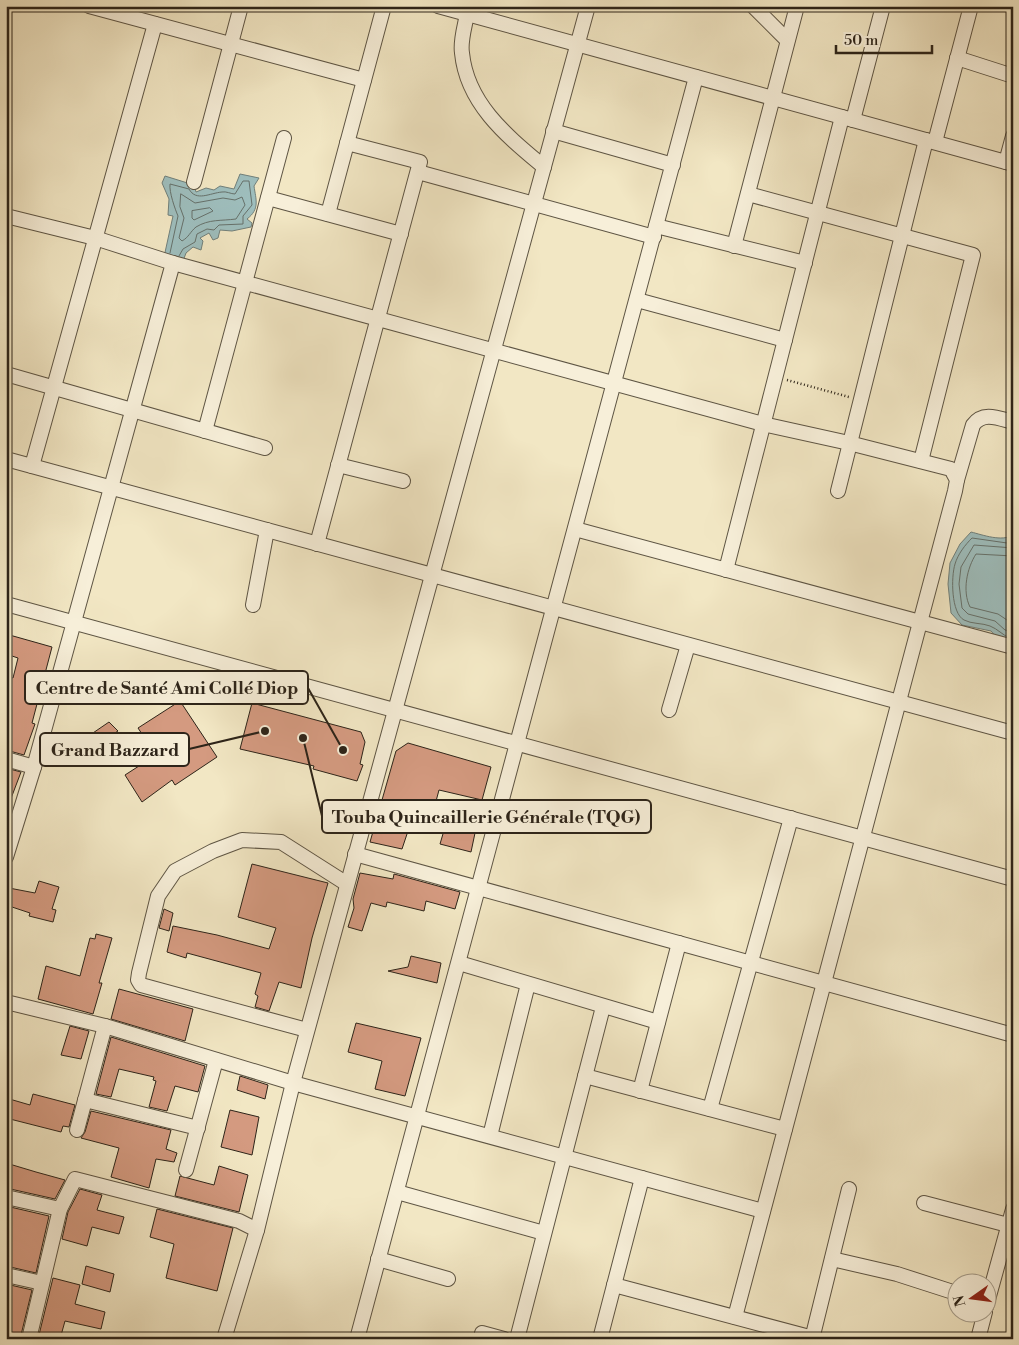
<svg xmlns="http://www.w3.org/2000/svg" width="1019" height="1345" viewBox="0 0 1019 1345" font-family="'Libre Bodoni',serif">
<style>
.water{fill:#9ebebd;stroke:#71807b}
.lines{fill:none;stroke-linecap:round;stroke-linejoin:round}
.shore{stroke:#66716b;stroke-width:1}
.building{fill:#d49a80;stroke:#2d2419}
.minor-casing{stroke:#5e5544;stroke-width:16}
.path{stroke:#2d2419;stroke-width:2.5;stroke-dasharray:1 2.5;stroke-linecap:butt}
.minor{stroke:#f7efd9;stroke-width:14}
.leader{fill:none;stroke:#2d2419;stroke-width:2}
.callout-dot{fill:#2d2419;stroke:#f7efd9;stroke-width:2}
.callout{fill:#f7efd9;stroke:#2d2419;stroke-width:2}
.callout-label{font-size:18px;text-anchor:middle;font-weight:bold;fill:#2d2419}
</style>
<rect width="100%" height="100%" fill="#f2e7c4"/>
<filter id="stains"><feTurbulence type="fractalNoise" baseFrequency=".004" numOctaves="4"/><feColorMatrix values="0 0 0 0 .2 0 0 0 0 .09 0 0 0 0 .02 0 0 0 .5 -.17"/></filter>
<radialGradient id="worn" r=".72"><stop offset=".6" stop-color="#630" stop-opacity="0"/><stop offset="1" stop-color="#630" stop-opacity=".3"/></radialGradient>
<g class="water">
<path d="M240,174L259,178L254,186C256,200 260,209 247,219L252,223L251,227L232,231L220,230L218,238L213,240L209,233L200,238L203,241L201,250L193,247L186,253L183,261L164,257L173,216L168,215L169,199L162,183L165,176L194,185L196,192L206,188L214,190L220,186L234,189Z"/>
<path d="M971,532C983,535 1002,542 1013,535V643L999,640L991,631L962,625L951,613L948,584L950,563L960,544Z"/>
</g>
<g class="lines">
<g class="shore">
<path d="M181,194L195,203L223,198L235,200L242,197L245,205L236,219C221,221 209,219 196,227C190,232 189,237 182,241L179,238L184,218L180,207Z"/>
<polygon points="210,208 213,211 194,220 192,218 192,211"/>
<path d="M170,253L178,216C175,209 169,192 170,184L189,189C196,202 210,193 222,192C226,191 231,194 235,194L243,181H249L252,205L243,216V224L219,225L214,230L207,229L197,234L195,242L183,249L179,256"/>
<polyline points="1013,548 974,545 961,567 959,584 962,608 968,614 995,621 1005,630 1013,632"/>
<path d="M1013,556L976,554C967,568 962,591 970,607L998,614L1013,624"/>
<path d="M1010,638C1002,635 998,629 990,626C983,623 971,624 964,620C951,613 951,577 955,564C958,554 965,545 972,538L1007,543L1013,541"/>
</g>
</g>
<g class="building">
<polygon points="6,634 52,647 32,723 35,724 24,755 6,750 6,676 13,678 18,658 6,654"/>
<polygon points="180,701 217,757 175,785 172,780 142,802 125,775 156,755 138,728"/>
<polygon points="252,703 361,732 365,742 360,764 363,765 357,781 313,769 314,766 240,749"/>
<polygon points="109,722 118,731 97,744 90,735"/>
<polygon points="408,743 491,767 482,800 439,790 428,831 410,825 402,849 370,842 396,751"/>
<polygon points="6,768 21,772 7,809 6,809"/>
<polygon points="445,827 475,833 471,852 440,844"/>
<polygon points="252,864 328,883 312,938 301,988 279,982 269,1011 255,1007 258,996 255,994 261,973 187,953 186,958 167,952 173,926 217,935 269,949 276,928 238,917"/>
<polygon points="360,873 393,879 394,874 460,892 455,909 426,901 424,911 387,902 386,907 371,903 362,931 348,927 354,908 353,899"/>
<polygon points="39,881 59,887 52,909 56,910 53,922 29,916 30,913 6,905 9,888 35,893"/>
<polygon points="164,909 173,913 169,931 159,928"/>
<polygon points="96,934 112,938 99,983 102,983 93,1014 38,999 46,966 80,976 90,938 95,939"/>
<polygon points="411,956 441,963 437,983 388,971 408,967"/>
<polygon points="119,989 193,1009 185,1041 111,1019"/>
<polygon points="356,1023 421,1038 405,1096 375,1089 382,1061 348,1052"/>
<polygon points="70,1026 89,1031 81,1059 61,1055"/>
<polygon points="111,1037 205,1066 198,1092 175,1086 167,1111 149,1107 156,1081 153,1080 154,1077 119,1069 111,1097 96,1094"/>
<polygon points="240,1076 268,1085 265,1099 237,1090"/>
<polygon points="33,1094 75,1105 69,1127 63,1126 61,1132 6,1118 6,1098 30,1105"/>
<polygon points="230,1110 259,1117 252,1155 221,1147"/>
<polygon points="91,1111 171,1130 166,1149 177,1153 174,1162 156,1159 149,1188 111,1177 119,1148 81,1138 85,1132"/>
<polygon points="6,1163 36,1172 65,1180 55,1199 6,1188 9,1178 6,1177"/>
<polygon points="219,1166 248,1175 239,1212 175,1196 180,1176 214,1185"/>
<polygon points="80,1189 102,1195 97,1210 124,1217 119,1234 92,1227 87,1246 62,1239 68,1212"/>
<polygon points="6,1206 49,1216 36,1273 6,1266"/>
<polygon points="157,1209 233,1228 217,1291 166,1278 174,1244 150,1237"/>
<polygon points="86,1266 114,1274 110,1292 82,1284"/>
<polygon points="53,1278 80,1285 75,1304 105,1312 101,1329 65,1321 60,1339 38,1339"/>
<polygon points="6,1284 32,1290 20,1339 6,1339 10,1313 6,1312"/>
</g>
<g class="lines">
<defs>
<g id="minor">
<polyline points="89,6 364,80"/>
<polyline points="438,6 1013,164"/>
<polyline points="753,6 787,40"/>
<path d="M467,14C465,26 460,41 462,53C467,104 507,136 544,167"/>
<polyline points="957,58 1013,76"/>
<polyline points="853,120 883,6"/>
<polyline points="553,131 673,165"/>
<polyline points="935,142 971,6"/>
<polyline points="1006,162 1013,136"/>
<polyline points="418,172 654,237"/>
<polyline points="194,182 241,6"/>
<polyline points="748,194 973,255 921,461"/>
<polyline points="268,198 401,234"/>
<polyline points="328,214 384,6"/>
<polyline points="6,216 95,238 173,263 763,424 849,443 951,469 957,480 955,491 735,1317"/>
<polyline points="656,226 805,263"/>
<polyline points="734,246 797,6"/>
<polyline points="637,300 785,340"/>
<polyline points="6,374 265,448"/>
<polyline points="205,431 284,138"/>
<polyline points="6,459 1013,733"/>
<polyline points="338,465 403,481"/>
<polyline points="32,466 155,24"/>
<path d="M957,480L973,425C983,411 998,418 1013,422"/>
<polyline points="838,491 926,140"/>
<polyline points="575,529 1013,647"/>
<polyline points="317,544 420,162 347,143"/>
<polyline points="726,570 842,117"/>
<polyline points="6,604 1013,879"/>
<polyline points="253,605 267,530"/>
<polyline points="669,710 688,645"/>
<polyline points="6,759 34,767"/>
<polyline points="355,854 1013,1035"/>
<polyline points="6,857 34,767 173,263"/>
<polyline points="459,963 658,1022"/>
<polyline points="6,1002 105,1026 293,1083 763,1211"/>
<polyline points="307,1030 141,985 138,980 139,973 158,896 175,871 213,851 242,840 281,842 347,884"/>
<polyline points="585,1076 785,1129"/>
<polyline points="640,1091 679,943"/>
<polyline points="85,1100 198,1128"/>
<polyline points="710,1109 791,818"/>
<polyline points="77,1130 105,1026"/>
<polyline points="490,1136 528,984"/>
<polyline points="186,1170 216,1060"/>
<polyline points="397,1192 544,1233"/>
<polyline points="6,1197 60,1209"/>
<polyline points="924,1203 1008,1225"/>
<polyline points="378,1259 448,1279"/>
<polyline points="832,1259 897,1274 956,1293"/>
<polyline points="6,1275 42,1283"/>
<polyline points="614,1285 817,1339"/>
<polyline points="986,1307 1013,1209"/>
<polyline points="482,1333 504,1339"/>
<polyline points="29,1339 60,1209 75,1179 239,1221 257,1230"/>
<polyline points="224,1339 257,1230 293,1083 588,6"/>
<polyline points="357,1339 696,77"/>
<polyline points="517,1339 603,1007"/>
<polyline points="600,1339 642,1178"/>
<polyline points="812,1339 849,1189"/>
<polyline points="978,1339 985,1312"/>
</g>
</defs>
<use href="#minor" class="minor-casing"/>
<polyline class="path" points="787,380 849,397"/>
<use href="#minor" class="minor"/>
</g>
<path class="leader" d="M343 750L308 688M265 731L189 749M303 738L322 816"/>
<g class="callout-dot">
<circle cx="343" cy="750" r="5"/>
<circle cx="265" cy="731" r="5"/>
<circle cx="303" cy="738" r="5"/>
</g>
<g class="callout">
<rect x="25" y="671" width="283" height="33" rx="5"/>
<rect x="40" y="733" width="149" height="33" rx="5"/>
<rect x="322" y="800" width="329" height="33" rx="5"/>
</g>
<g class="callout-label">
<text x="167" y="694">Centre de Santé Ami Collé Diop</text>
<text x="115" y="756">Grand Bazzard</text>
<text x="486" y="823">Touba Quincaillerie Générale (TQG)</text>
</g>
<rect width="1019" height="1345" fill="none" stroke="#f2e7c4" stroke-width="25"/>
<rect x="8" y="8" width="1004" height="1330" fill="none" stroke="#2d2419" stroke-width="2.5"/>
<rect x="12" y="12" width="994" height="1320" fill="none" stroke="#2d2419"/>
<g transform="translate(972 1298) rotate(256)"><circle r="24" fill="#f7efd9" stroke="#a69e8c"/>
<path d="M0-4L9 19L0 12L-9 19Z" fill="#8f2418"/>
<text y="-8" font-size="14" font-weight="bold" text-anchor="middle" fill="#2d2419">N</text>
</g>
<path d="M836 45v8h96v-8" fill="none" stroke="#2d2419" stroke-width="2.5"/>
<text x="844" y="45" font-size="15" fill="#2d2419" stroke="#f7efd9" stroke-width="4" paint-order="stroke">50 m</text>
<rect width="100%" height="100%" filter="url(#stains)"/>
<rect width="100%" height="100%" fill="url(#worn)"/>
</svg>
